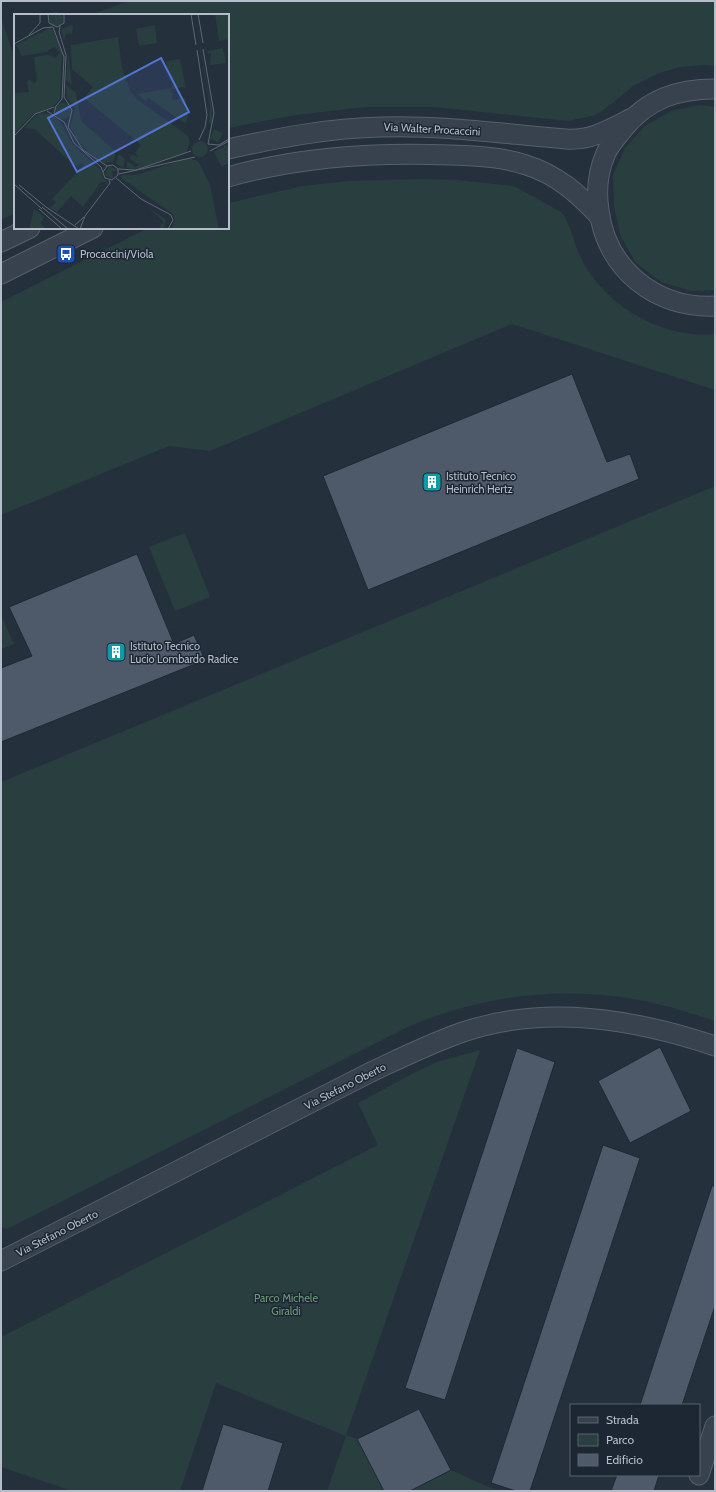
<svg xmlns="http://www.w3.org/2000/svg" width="716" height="1492" viewBox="0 0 716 1492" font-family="Cabin,sans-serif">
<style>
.green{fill:#283e3f}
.building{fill:#4e5a69;stroke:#1f2935}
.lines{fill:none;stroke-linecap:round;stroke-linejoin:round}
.minor-casing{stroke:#56606c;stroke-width:21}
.minor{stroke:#38424e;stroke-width:19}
.labels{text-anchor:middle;stroke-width:3;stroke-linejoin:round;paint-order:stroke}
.street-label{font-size:11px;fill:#b4bdc9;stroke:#1d2733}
.poi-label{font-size:11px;fill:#b4bdc9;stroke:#1d2733;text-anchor:start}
.park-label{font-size:11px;fill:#6c9975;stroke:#1d2733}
.inset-road{fill:none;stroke:#5e6875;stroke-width:1}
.view{fill:#5275d3;fill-opacity:0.15;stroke:#5275d3;stroke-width:2}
.inset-edge{fill:none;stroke:#b4bdc9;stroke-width:2}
</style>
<rect width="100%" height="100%" fill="#25303d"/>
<g class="green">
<polygon points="129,1 715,1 715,66 704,65 680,67 657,74 633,86 614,102 596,115 568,121 435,107 366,107 296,115 228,128 228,15 90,15"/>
<polygon points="1,18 15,59 15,213 1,220"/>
<polygon points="700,105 715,107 715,290 692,291 661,282 636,263 621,237 614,207 613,175 625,148 645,126 671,111"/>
<path d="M422,179L458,180L514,186L561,212C571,223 573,242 580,256C602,304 662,340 715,334V390L512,324L210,451L169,446L1,515V302L148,228H228V203L303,186L348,181Z"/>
<path d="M715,486V1021C690,1013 665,1005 639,1000C559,986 487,995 412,1025L7,1229L1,1226V782Z"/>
<polygon points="185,533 210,597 175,611 149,547"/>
<polygon points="1,615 14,644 1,649"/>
<polygon points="480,1050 346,1435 357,1439 384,1491 327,1491 346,1436 216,1383 180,1491 72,1491 1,1467 1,1337 378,1145 358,1103 410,1075 437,1062"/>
<polygon points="451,1470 484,1485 500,1491 410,1491"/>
</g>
<g class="building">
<polygon points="572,374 607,462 630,454 639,479 368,590 323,476"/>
<polygon points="137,554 174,644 194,635 205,660 1,742 1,668 32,656 9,607"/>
<polygon points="660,1047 691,1111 630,1143 598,1081"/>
<polygon points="517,1048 555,1062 445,1400 405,1388"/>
<polygon points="603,1145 640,1158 530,1491 516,1491 491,1483"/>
<polygon points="712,1186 715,1186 715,1306 682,1405 640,1405"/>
<polygon points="419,1409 451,1470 410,1491 384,1491 357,1439"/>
<polygon points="223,1424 283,1443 268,1491 202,1491"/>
<polygon points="617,1475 659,1475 654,1491 611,1491"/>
</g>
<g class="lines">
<defs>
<g id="minor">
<path d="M715,89C677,89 648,99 624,128C618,136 610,144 606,153C598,171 596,191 599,210C606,269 656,309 715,306"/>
<path d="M228,149C278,138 329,128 381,127C443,125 504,134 566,139C591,141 610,129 632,118"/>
<path d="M228,177C298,157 379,152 451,155C476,156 503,157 526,165C556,174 579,194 600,217"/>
<polyline points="1,242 30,228"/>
<polyline points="1,274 93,228"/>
<path d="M1,1261L371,1072C401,1058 431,1043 463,1032C546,1004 634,1019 715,1046"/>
<polyline points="699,1475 715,1426"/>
</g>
</defs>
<use href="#minor" class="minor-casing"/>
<use href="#minor" class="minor"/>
</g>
<defs>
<symbol id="bus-square" viewBox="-11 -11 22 22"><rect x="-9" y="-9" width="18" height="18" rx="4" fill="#1a4fb4" stroke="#1d2733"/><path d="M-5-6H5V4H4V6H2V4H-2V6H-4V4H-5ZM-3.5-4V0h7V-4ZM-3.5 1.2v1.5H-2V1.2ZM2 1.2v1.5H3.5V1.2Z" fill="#fff"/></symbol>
<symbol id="building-square" viewBox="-11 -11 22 22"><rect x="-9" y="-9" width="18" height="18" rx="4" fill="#0f9aa8" stroke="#1d2733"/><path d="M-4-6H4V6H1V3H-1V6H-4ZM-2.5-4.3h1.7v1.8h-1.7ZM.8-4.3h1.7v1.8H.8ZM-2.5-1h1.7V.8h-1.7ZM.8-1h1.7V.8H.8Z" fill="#fff"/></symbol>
</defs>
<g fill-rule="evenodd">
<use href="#bus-square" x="55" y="243" width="22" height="22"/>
<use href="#building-square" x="421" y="471" width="22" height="22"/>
<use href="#building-square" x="105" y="641" width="22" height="22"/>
</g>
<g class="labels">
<g class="street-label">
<text transform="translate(432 129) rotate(3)" y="4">Via Walter Procaccini</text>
<text transform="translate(345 1086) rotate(-27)" y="4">Via Stefano Oberto</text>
<text transform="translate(57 1233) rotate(-27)" y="4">Via Stefano Oberto</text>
</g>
<g class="poi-label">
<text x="80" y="258">Procaccini/Viola</text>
<text x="446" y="480">Istituto Tecnico<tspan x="446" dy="13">Heinrich Hertz</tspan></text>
<text x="130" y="650">Istituto Tecnico<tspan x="130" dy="13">Lucio Lombardo Radice</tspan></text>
</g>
<g class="park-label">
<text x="286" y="1302">Parco Michele<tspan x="286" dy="13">Giraldi</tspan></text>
</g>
</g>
<g transform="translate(14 14)">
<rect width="215" height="215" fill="#25303d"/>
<path d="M35 5a7 7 0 1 1 14 0a7 7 0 1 1-14 0ZM201,0H214L215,25L205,27ZM59,11L58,20L52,19L50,27L47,15ZM141,11L143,29L125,32L122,15ZM36,14L39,16L48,38L46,85L39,92L18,101L0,120V79L15,78L13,68L15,65L20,69L23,67L20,43L34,41L42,44L46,38L40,33L32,38L8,42L2,31ZM183,16L198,96V110L195,109L196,93ZM104,23L108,53L116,77L124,86L173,121L176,128L172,139L122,155L113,154V147L121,153L125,151L115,144L118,141L124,143L121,139L127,131L70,84L79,73L58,55L57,31ZM55,34V47L58,71L52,65ZM209,34L212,49L196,51L197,39L194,40L193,37ZM166,45L172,75L169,73L157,75L159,86L171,84L174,101L172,110L134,84L132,87L123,80L157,74L160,69L156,65L152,47ZM52,71L62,79L67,107L102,138L99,148L89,149L73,137L62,125L56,112L61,95L53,84ZM41 97a8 8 0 1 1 16 0a8 8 0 1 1-16 0ZM27,99L38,100L47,109L59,131L86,155L89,164L94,169L93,171L92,168H87L69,193L57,182L43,198L36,194L42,188L38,185L70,151L67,149L61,152L21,115L11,114L21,102ZM200,115L209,119L204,128L196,125ZM178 135a8 8 0 1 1 16 0a8 8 0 1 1-16 0ZM212,131L215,136V148L208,153L200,138ZM105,140L111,145L109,154L102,149ZM175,144L184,147L196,171L205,215H157L161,207L159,200L107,164L108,161H122ZM95,152L103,156L98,158L99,165L91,161ZM134,193L152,206L149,215H146L147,209L150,210L148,206ZM20,195L30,203L27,210L32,215H15Z" fill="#283e3f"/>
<path class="inset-road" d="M34,0L35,9L43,13L50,9V0M177,0L182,31M184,0L189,29M46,12L45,18L52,41L50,83L58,96L54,113L69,136L93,152M39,13L50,43L48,85L42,92L40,99M15,21L26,9V0M0,30L29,14L39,13M189,35L200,99L194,130M183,36L193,101L191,113L185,126M33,97L50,108L60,129L87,153L91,164L98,166L104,161V155L99,151L93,152L89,158M0,122L21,100L40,93M194,130L205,131L215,125M196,137L215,127M104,155L122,156L177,137M105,160L181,143M102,164L127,185L157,201L159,206L154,215M0,170L28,195M5,171L32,193L65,215M28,193L54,215M25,195L48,215M61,211L70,203M66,215L71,202L96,169L95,166"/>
<path class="view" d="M147,44L175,98L63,158L34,104Z"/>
<rect width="215" height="215" class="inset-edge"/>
</g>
<rect width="716" height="1492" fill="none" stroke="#b4bdc9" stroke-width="4"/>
<rect x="570" y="1404" width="130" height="72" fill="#1d2733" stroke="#59636f"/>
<rect x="578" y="1417" width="20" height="6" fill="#38424e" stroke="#59636f"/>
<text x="606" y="1424" font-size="12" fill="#b4bdc9">Strada</text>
<rect x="578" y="1434" width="20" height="12" fill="#283e3f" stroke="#59636f"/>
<text x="606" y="1444" font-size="12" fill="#b4bdc9">Parco</text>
<rect x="578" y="1454" width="20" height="12" fill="#4e5a69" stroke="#59636f"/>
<text x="606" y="1464" font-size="12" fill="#b4bdc9">Edificio</text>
</svg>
